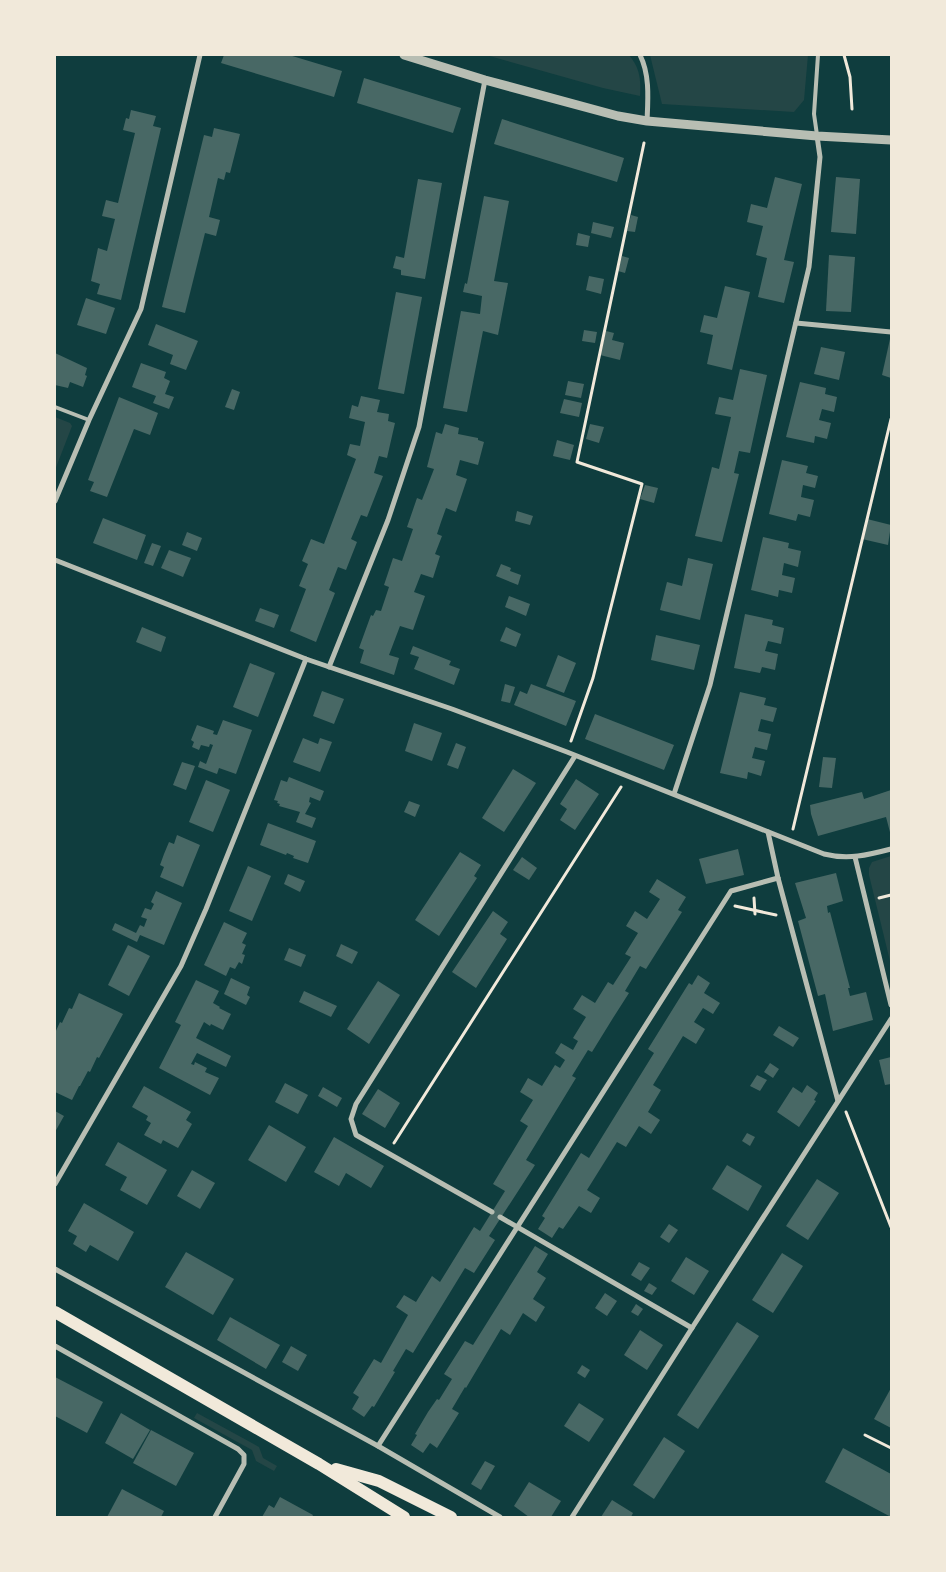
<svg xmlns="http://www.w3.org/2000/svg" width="946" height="1572" viewBox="0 0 946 1572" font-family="Rubik,sans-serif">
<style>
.green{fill:#244646}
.building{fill:#486865}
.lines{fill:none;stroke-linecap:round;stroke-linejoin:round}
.path{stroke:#f1e9da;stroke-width:3}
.service{stroke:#b8beb3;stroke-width:4}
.minor{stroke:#b8beb3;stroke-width:5}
.tertiary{stroke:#b8beb3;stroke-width:9}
.primary{stroke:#f1e9da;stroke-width:12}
</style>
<rect width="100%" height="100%" fill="#0f3d3e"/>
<g class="green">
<path d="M486,55H629C640,68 641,80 640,96L603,88Z"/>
<polygon points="650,55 808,55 804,100 794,112 662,104"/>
<polygon points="55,417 70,423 72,426 55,470"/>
<polygon points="891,856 891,965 869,875 869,868 872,862"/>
<polygon points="197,1413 259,1447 263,1458 277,1466 274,1471 256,1461 252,1450 194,1418"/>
</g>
<g class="building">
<polygon points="224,55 289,55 342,71 334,97 221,63"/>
<polygon points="364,78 461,108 453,133 357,103"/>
<polygon points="131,110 156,116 153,126 161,128 121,300 97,294 100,284 91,281 98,248 107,251 115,219 102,216 106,200 118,203 135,133 123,130 126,118 129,119"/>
<polygon points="502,119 624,158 617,182 494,144"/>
<polygon points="214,128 240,134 230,173 226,172 224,180 218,178 209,217 220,220 216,236 205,233 185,313 162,307 204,135 212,137"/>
<polygon points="775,177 802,184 784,260 794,262 784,303 758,297 767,258 756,255 763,226 747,222 751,204 767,208"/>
<polygon points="836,177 860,179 856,234 831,232"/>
<polygon points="418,179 442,183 425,279 401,275 401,270 393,268 396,256 404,258"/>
<polygon points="484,196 509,201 494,281 508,283 498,335 483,331 467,412 443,408 461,311 480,314 482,296 463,292 465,283 467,284"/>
<polygon points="631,215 638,217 635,232 627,231"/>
<polygon points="593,222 614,227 611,238 591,233"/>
<polygon points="578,233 590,236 588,247 576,245"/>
<polygon points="829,255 855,257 851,312 826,311"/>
<polygon points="622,256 629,258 625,273 618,271"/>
<polygon points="589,276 604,279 601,294 586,290"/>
<polygon points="725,286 750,292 732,370 707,364 713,335 700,332 704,315 717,318"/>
<polygon points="396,292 422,297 404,394 378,389"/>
<polygon points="86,298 115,308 106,334 77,325"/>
<polygon points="156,324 198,341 186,370 170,364 173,355 148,345"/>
<polygon points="584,330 597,332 595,343 582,341"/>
<polygon points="606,331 614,333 612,340 624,343 620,360 600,355"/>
<polygon points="890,339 891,339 891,378 882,375"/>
<polygon points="821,347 845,352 839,380 814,374"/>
<polygon points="55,353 87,368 85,375 87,376 83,387 70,382 68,388 55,385"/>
<polygon points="141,363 166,372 164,378 170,381 165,394 174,397 169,409 153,403 156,396 132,387"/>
<polygon points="740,369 767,375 750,453 739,451 734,473 739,474 722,542 695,536 712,467 719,469 731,417 715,414 719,397 733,400"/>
<polygon points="568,381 584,384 581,398 565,395"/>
<polygon points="800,382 826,388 825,394 837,397 834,412 822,409 819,420 831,423 827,439 815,436 814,443 786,437"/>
<polygon points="232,389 240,392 234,410 225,407"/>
<polygon points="361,396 380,400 377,412 389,414 388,421 395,423 387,458 379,456 374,473 383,476 367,517 361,515 351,539 357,542 346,570 338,567 329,590 335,593 316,642 290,631 306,589 299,586 308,564 302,561 311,539 324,544 356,459 347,455 350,444 360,446 365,422 349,418 352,405 358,407"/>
<polygon points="119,397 158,413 150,435 134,429 107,497 90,491 94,482 88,480"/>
<polygon points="564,399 582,403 579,417 560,413"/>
<polygon points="445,424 459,428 458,434 478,438 478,440 484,442 478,465 460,460 456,475 467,479 456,512 446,508 441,522 437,534 442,536 435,554 440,556 433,578 421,574 414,592 425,596 413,630 400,626 389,655 399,658 394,675 360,663 364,650 359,648 371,615 373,616 376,610 381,611 389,587 384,585 393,558 402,561 413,529 407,527 417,498 422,500 434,469 427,467 436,432 442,434"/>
<polygon points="590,424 604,427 599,443 586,439"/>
<polygon points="557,440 574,445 570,460 553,456"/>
<polygon points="782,460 808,466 806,473 818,476 815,488 803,485 801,497 814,500 810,517 798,514 796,521 769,514"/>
<polygon points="645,485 658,488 654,503 640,499"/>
<polygon points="517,511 533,516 530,525 515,521"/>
<polygon points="103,518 146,535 137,560 93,543"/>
<polygon points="867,519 891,525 888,545 862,539"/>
<polygon points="187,532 202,538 197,551 182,545"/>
<polygon points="763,537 789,543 788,548 801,551 798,567 784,563 782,575 795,578 792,593 779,590 778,597 751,590"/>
<polygon points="152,543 161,546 153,566 144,563"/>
<polygon points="169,550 191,558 183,577 161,568"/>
<polygon points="688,558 713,564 700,620 660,610 667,582 682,586"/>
<polygon points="501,564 511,568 510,571 521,575 518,585 496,576"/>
<polygon points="509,596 530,604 526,616 505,607"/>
<polygon points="260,608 279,615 274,628 255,621"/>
<polygon points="745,614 773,620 772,625 784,628 781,644 768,641 765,651 778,654 775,670 762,667 760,673 734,668"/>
<polygon points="142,627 166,637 161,652 136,642"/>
<polygon points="506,627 521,634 516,647 500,641"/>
<polygon points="656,635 700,645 694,670 651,660"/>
<polygon points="413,646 451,661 449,665 460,669 454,685 414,669 419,657 410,654"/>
<polygon points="558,655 576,663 564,693 546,686"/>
<polygon points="250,663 275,673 258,717 233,707"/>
<polygon points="505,684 515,687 510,703 501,701"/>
<polygon points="531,684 576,701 566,726 514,705 520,691 527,694"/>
<polygon points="322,691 344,699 334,724 313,716"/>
<polygon points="740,692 766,698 764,705 777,708 773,722 761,719 758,731 771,734 767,750 755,747 752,758 765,761 761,776 748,772 747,779 720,773"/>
<polygon points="595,714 674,745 664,770 585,739"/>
<polygon points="223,720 252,730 236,774 219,768 217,774 198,767 200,761 206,764 213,745 210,744 209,747 201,745 199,750 192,747 194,742 191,740 197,725 214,731 213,734 217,735"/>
<polygon points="414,723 442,733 432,761 405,751"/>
<polygon points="303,738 318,744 320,738 332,742 320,772 293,762"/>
<polygon points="456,743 466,747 458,769 447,765"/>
<polygon points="823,757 836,758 832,788 819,787"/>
<polygon points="182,762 195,766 186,790 173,785"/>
<polygon points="513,769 536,783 504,832 482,818"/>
<polygon points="289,777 324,791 320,801 310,797 309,802 311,803 305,814 316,818 312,828 296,822 300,812 279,806 280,804 277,803 278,801 274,800 281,780 287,782"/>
<polygon points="576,779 599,794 575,830 560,820 567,809 560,804"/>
<polygon points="206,780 230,790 213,832 189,822"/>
<polygon points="891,790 891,836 886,817 818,836 811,814 810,805 862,792 864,799"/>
<polygon points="409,801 420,805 415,817 404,812"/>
<polygon points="268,823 316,841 308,863 293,858 294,856 287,853 286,855 260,845"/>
<polygon points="177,835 200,845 183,887 160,877 164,867 160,865 164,854 169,842 174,844"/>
<polygon points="738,849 744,875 706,884 699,859"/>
<polygon points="460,852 481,865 474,876 477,878 439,936 415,920"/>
<polygon points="522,857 537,868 529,880 513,870"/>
<polygon points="248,866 271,876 252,921 229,911"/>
<polygon points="836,873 843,901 827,906 828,913 830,912 846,973 850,988 848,988 850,996 866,992 873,1020 833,1031 825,994 818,996 798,921 806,918 795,883"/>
<polygon points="288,874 305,881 300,892 284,884"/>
<polygon points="657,879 686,897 678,910 682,912 646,969 640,966 625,991 629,993 613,1018 592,1052 588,1050 572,1076 576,1078 526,1160 535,1165 489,1236 495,1240 474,1273 465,1268 413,1353 406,1349 393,1371 395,1372 374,1407 372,1406 364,1417 352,1409 359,1397 353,1393 374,1359 381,1363 408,1315 396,1307 404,1295 416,1302 432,1276 440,1282 474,1227 480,1231 505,1191 493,1184 528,1126 520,1121 533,1100 520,1092 528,1078 542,1086 555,1065 560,1068 565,1060 555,1053 561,1043 573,1050 578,1041 573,1038 586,1017 573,1009 582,995 595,1003 608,982 613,985 631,957 625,954 638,933 626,926 635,911 647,919 660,899 649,892"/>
<polygon points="156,891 182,903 164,945 140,935 137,942 112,930 115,923 136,933 140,925 144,927 147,919 141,917 145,908 151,910 154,904 151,902"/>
<polygon points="493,911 508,922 500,934 507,939 476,988 452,972"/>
<polygon points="224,922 247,933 242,943 246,945 242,954 245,955 242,964 239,962 235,969 230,967 226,976 204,965"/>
<polygon points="341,944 358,952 352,964 336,956"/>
<polygon points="128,945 150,956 129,996 108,985"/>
<polygon points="289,948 306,955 301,967 284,960"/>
<polygon points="698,975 710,983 704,993 720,1003 713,1014 703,1008 694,1022 705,1029 696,1044 683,1036 653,1085 661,1090 648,1112 660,1120 651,1134 639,1126 626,1147 617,1142 587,1190 600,1198 591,1213 579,1206 563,1229 559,1227 552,1238 538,1229 545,1218 542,1216 581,1153 589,1158 654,1053 648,1049 689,983 692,985"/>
<polygon points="231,978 250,987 247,995 250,997 246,1005 224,994"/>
<polygon points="196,980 219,991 213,1003 220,1007 219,1008 231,1014 223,1030 211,1024 210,1026 204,1022 196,1038 231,1056 226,1067 197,1053 191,1064 194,1065 195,1062 207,1068 205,1072 219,1078 210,1095 159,1068 181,1025 175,1022"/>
<polygon points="378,981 400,995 369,1044 347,1029"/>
<polygon points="304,991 337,1006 331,1017 299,1002"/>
<polygon points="79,993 123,1014 99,1058 97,1057 90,1072 88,1071 80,1086 79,1086 72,1100 55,1092 55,1033 60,1022 62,1023 69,1008 72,1009"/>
<polygon points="779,1026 799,1038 793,1047 773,1035"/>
<polygon points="891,1057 891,1084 885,1085 879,1060"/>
<polygon points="770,1063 779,1069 773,1078 764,1072"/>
<polygon points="757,1075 767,1080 760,1091 750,1086"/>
<polygon points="285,1083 308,1095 298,1114 275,1102"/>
<polygon points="807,1085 818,1093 814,1100 816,1101 799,1127 777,1112 793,1087 802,1093"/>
<polygon points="144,1086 191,1112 186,1120 192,1124 178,1148 163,1140 161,1144 144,1135 151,1123 146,1120 148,1116 132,1107"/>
<polygon points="323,1087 342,1098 337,1107 318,1096"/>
<polygon points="378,1089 400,1103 385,1128 362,1114"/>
<polygon points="55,1111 64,1116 55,1132"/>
<polygon points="269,1125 306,1147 286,1182 248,1160"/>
<polygon points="747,1133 755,1137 750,1146 742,1141"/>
<polygon points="334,1137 384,1166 371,1188 346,1173 339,1186 314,1172"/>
<polygon points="118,1142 167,1170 147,1205 120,1190 127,1177 105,1165"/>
<polygon points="727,1165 762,1186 748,1211 712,1189"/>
<polygon points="192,1170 215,1183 200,1209 177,1196"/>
<polygon points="817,1179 839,1193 808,1240 786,1226"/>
<polygon points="84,1203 134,1232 118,1261 90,1245 86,1252 73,1244 77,1236 68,1231"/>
<polygon points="669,1224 678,1230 669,1243 660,1237"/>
<polygon points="535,1246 548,1254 537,1272 546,1278 533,1299 545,1307 536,1322 523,1313 510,1335 501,1329 466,1388 465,1387 452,1409 459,1413 437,1448 430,1443 423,1453 411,1445 417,1435 415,1434 428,1412 437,1399 439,1400 452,1379 444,1374 465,1341 473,1345"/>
<polygon points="186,1252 234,1279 213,1315 165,1287"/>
<polygon points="782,1253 803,1266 773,1313 752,1300"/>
<polygon points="686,1257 709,1271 694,1295 671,1281"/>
<polygon points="639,1262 650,1268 641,1281 631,1275"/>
<polygon points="649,1283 657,1288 652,1295 644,1291"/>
<polygon points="605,1293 617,1301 607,1316 595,1308"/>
<polygon points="636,1304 643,1309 638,1316 631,1312"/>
<polygon points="230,1317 280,1345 266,1369 217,1340"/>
<polygon points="737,1322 759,1336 698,1429 677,1415"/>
<polygon points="640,1330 663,1345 647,1370 624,1355"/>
<polygon points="291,1346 307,1355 298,1371 282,1362"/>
<polygon points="582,1365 590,1370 585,1378 577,1373"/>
<polygon points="55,1377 103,1402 87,1433 55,1416"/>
<polygon points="891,1388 891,1428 874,1419"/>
<polygon points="579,1403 604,1419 589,1442 564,1426"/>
<polygon points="121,1413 150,1430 133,1459 105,1443"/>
<polygon points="151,1430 194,1453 176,1486 133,1463"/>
<polygon points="664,1437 685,1451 654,1499 633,1485"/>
<polygon points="843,1448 891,1474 891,1517 825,1482"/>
<polygon points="485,1461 495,1466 481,1490 471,1484"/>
<polygon points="529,1482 561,1501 551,1517 529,1517 514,1506"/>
<polygon points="122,1489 164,1511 161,1517 107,1517"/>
<polygon points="280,1497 313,1515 312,1517 262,1517 269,1505 274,1508"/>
<polygon points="612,1500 633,1513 631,1517 601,1517"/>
</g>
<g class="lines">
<g class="path">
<polyline points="844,55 850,77 852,109"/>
<polyline points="571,741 593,678 642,484 577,462 644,143"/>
<polyline points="793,829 891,419"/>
<polyline points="754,898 755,914"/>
<polyline points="879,898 891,895"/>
<polyline points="735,906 776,915"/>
<polyline points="846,1112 891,1227"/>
<polyline points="394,1143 621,787"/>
<polyline points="865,1435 891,1448"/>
</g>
<g class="service">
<polyline points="817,135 814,114 818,55"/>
<polyline points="55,407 89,420"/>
</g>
<g class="minor">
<path d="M640,55C650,75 648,99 647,121"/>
<polyline points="796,323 891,332"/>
<polyline points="55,501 89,420 141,309 200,55"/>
<path d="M55,560L306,659L452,709L567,752L824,854C848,860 868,855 891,849"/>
<polyline points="329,667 388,520 419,427 485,80"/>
<polyline points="674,794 710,685 809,267 820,157 817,136"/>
<polyline points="768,832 778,878 838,1101"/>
<polyline points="855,857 891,1005"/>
<polyline points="55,1184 181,966 206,909 306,659"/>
<polyline points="492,1212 356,1135 351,1119 356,1104 575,756"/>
<polyline points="500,1217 692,1328"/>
<polyline points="55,1269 378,1446 500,1517"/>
<polyline points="55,1346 238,1449 244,1455 244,1464 215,1517"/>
<polyline points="378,1446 731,891 778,878"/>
<polyline points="572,1517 692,1328 891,1019"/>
</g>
<polyline class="tertiary" points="404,55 485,80 618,116 647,121 817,136 891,140"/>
<g class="primary">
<polyline points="55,1312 319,1464 404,1517"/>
<polyline points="336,1469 379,1481 451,1517"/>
</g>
</g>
<rect width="946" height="1572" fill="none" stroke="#f1e9da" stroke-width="112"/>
</svg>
